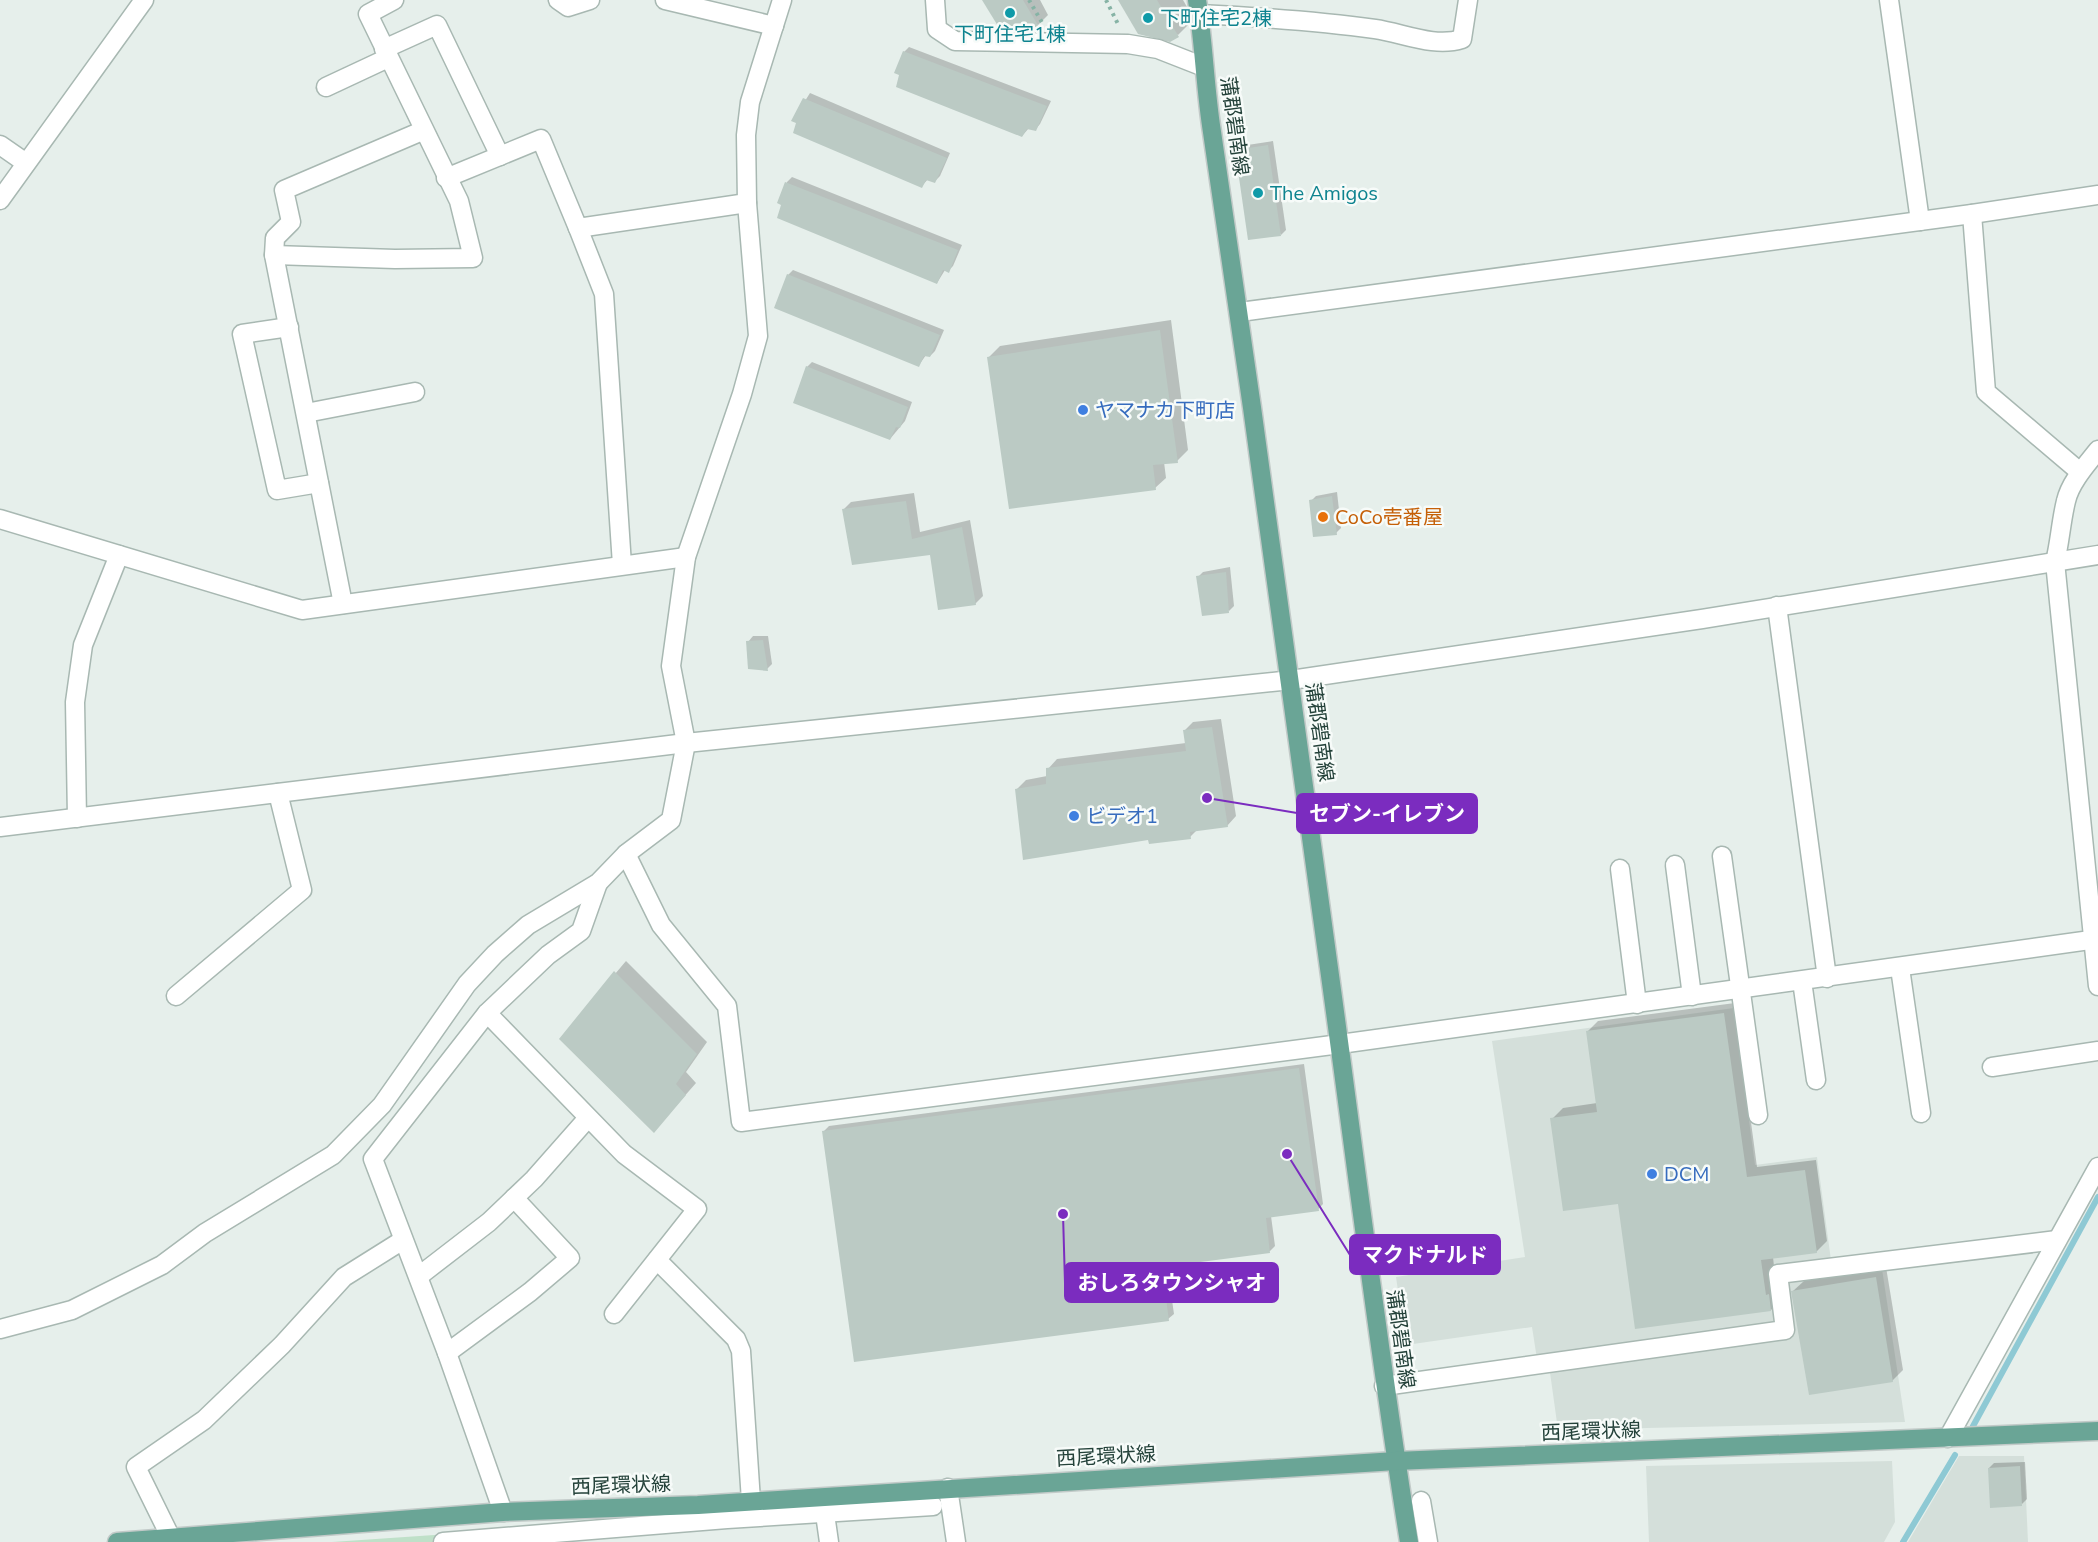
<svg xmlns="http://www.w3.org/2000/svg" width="2098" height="1542" viewBox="0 0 2098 1542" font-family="'Nunito Sans','Noto Sans JP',sans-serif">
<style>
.built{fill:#d4dfda}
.green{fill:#bfe0c8}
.shadow{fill:#0003}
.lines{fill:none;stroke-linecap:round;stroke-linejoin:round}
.stream{stroke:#8ec9d4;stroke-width:6}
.building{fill:#bbcac4}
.minor-casing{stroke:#a8b8b2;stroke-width:21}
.major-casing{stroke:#c2cac8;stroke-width:21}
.path{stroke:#86b3a5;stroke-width:4;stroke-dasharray:3 4.5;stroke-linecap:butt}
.minor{stroke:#fff;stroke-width:18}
.major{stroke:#6aa596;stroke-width:18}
.culture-dot{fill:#0f9aa8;stroke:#f7fbf9;stroke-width:2}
.shop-dot{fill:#3f7fe0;stroke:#f7fbf9;stroke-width:2}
.food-dot{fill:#e8710a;stroke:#f7fbf9;stroke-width:2}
.labels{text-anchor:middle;stroke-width:5;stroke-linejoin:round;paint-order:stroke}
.culture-label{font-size:20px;fill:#0d838f;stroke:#f7fbf9;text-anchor:start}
.street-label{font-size:20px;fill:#24423a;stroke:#f7fbf9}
.shop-label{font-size:20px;fill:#366cbe;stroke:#f7fbf9;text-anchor:start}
.food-label{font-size:20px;fill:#c56008;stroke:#f7fbf9;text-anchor:start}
.leader{fill:none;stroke:#7b2cbf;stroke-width:2}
.callout-dot{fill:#7b2cbf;stroke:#f7fbf9;stroke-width:2}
.callout{fill:#7b2cbf;stroke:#7b2cbf;stroke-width:2}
.callout-label{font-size:21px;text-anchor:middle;font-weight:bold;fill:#fff}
</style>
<rect width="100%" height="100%" fill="#e6efeb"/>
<g class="built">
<polygon points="1734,1008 1755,1165 1817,1157 1833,1275 1882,1269 1905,1422 1558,1430 1548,1358 1537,1359 1532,1327 1406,1345 1396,1277 1525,1257 1492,1041"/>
<polygon points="1959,1456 2024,1456 2028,1542 1908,1542"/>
<polygon points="1892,1461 1895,1522 1884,1542 1649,1542 1646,1466"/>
</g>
<polygon class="green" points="507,1530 510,1542 332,1542"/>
<g class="shadow">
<polygon points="984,0 1040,0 1048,15 1038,25"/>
<polygon points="1120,0 1183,0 1194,19 1178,35"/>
<polygon points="909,47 1051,101 1040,124 1035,130 1029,128 1022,136 904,52"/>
<polygon points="810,93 950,153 940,176 935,181 928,179 922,186 793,120"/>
<polygon points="1273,141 1286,230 1281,235 1236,151 1241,146"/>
<polygon points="792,177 962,245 953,266 948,271 945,270 937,283 779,203 787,182"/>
<polygon points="793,270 944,330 935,351 930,356 926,355 919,365 788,275"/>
<polygon points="1171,320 1188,450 1177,461 1164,462 1166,478 1155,488 989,357 1000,346"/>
<polygon points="812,362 912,402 905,421 890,439 807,367"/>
<polygon points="1337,492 1341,528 1336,533 1311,501 1316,496"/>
<polygon points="914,493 920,532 970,520 983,596 975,604 931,554 843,510 851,502"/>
<polygon points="1230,567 1234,606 1229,611 1198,577 1203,572"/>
<polygon points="753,636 768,636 772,664 767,669 748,642"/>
<polygon points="1221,719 1236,816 1227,826 1198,829 1190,837 1149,838 1016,790 1026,780 1047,776 1048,769 1057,759 1186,743 1184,731 1193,722"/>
<polygon points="626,961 707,1042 686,1072 696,1083 654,1131 561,1038"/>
<polygon points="1735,1003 1757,1167 1816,1160 1827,1241 1816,1252 1773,1257 1776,1285 1781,1299 1771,1310 1619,1202 1552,1119 1563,1108 1597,1103 1587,1032 1598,1021"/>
<polygon points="1304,1064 1323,1204 1318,1209 1271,1216 1275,1246 1270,1251 1167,1265 1174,1314 1168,1319 824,1131 829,1126"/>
<polygon points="1886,1267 1903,1370 1892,1381 1793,1291 1804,1281"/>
<polygon points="2025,1462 2027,1499 2022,1504 1989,1468 1994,1463"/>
</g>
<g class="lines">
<g class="stream">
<polyline points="1972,1428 2098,1197"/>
<polyline points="1903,1542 1955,1455"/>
</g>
</g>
<g class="building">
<polygon points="982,0 1023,0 1039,27 1032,31 1001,31"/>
<polygon points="1118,0 1157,0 1179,37 1170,42 1138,34"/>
<polygon points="903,51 1047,106 1036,131 1027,129 1022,137 896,87 899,75 894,73"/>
<polygon points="803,98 947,158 935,183 926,180 922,188 793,133 796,123 791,121"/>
<polygon points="1268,145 1281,236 1248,240 1235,150"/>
<polygon points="785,182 958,250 949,273 943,270 937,284 777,218 781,205 777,203"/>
<polygon points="787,274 940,335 930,357 924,356 919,367 774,308"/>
<polygon points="1160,330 1178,463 1153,465 1156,490 1009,509 987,357"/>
<polygon points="806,366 908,407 900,428 896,427 890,440 793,403"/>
<polygon points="1332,496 1337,535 1313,537 1309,500"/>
<polygon points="906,501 912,539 962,527 976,605 938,610 930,555 852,565 842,509"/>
<polygon points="1226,572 1229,613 1202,616 1196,576"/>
<polygon points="763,640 768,671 748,669 746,641"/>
<polygon points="1212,727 1228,827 1190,832 1191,839 1149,844 1148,840 1023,860 1015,789 1046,784 1046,768 1186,751 1183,730"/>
<polygon points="614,971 697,1054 676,1084 686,1095 654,1133 559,1039"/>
<polygon points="1724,1013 1747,1177 1805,1170 1817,1253 1761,1260 1766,1295 1769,1294 1771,1311 1635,1329 1618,1204 1563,1211 1550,1118 1597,1112 1586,1031"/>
<polygon points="1299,1068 1319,1211 1266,1218 1270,1253 1162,1267 1169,1321 854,1362 822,1131"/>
<polygon points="1876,1277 1893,1382 1809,1395 1791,1291"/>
<polygon points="2020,1466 2022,1506 1990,1508 1988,1468"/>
</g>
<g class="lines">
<defs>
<g id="minor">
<polyline points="558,0 568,7 590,0"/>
<polyline points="665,0 774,26"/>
<polyline points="935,0 937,29 955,41 1128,44 1158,49 1204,67"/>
<polyline points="1889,0 1920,221"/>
<path d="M1199,14C1258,17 1317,21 1375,29C1403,33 1434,48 1462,39L1468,0"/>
<polyline points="384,49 437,25 500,156"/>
<polyline points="326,87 388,58"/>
<polyline points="0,145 26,163"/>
<polyline points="446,178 541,139 578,228 747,203"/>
<polyline points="0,200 144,0"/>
<polyline points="1972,214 1986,392 2080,472"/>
<polyline points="578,228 604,294 622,565"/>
<polyline points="274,255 395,259 473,258 459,201 368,14 394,0"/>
<polyline points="1240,312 1972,214 2098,195"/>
<polyline points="289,327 242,334 277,490 319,483"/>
<polyline points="306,413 415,392"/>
<path d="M2098,450C2086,465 2070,483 2066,501C2061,521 2060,542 2055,562L2098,986"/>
<polyline points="0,519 302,610 686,557"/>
<polyline points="343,604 274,255 275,238 291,222 284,190 422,131"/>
<polyline points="1777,606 1827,978"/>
<polyline points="77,818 75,702 83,645 119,555"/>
<polyline points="0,827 686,743 1291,680 1702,619 2098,555"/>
<polyline points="626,854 661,925 727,1006 741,1122 1340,1044 2098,939"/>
<polyline points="1722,856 1758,1115"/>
<polyline points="1675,865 1692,996"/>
<polyline points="1620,869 1637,1004"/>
<polyline points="1900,968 1921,1113"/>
<polyline points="1802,981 1816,1080"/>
<polyline points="176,996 302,890 278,793"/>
<polyline points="487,1013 624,1154 697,1209 614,1314"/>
<polyline points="1992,1067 2098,1051"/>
<polyline points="657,1260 736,1339 741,1351 751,1501"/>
<polyline points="419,1276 489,1222 534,1179 587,1119"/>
<polyline points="0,1329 72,1310 162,1265 205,1233 333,1155 382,1105 467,984 495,954 528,925 598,883 626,854 671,820 686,743 671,666 686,557 742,394 758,336 747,203 746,135 750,102 782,0"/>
<polyline points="447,1353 530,1292 570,1258 514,1198"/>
<polyline points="1384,1386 1785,1330 1778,1274 2057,1240"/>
<polyline points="1948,1438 2098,1167"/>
<polyline points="948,1488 956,1542"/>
<polyline points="823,1500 829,1542"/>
<polyline points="1421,1501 1428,1542"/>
<polyline points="503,1512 447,1353 373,1159 487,1013 548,955 581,931 598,883"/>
<polyline points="171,1538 136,1467 204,1420 282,1345 344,1277 403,1240"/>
<polyline points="443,1542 727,1519 933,1506"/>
</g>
<g id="major">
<path d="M1197,0C1204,44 1205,88 1212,132C1253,408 1291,684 1328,961C1355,1155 1378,1349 1409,1542"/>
<polyline points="117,1542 503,1512 698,1505 1396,1461 2098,1431"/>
</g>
</defs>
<use href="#minor" class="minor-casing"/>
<use href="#major" class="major-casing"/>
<g class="path">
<polyline points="1029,0 1044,26"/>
<polyline points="1106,0 1119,26"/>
</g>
<use href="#minor" class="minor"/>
<use href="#major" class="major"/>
</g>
<g class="culture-dot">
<circle cx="1010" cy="13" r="6"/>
<circle cx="1148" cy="18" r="6"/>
<circle cx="1258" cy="193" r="6"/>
</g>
<g class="shop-dot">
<circle cx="1083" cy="410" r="6"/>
<circle cx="1074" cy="816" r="6"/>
<circle cx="1652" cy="1174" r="6"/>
</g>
<circle class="food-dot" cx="1323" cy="517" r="6"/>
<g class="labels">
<g class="culture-label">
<text x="1160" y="25">下町住宅2棟</text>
<text x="1010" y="41" text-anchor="middle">下町住宅1棟</text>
<text x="1270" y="200">The Amigos</text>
</g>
<g class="street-label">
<text transform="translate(1235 126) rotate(82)" y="7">蒲郡碧南線</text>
<text transform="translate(1320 732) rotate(82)" y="7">蒲郡碧南線</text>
<text transform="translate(1401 1339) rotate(82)" y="7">蒲郡碧南線</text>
<text transform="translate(1591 1431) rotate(-2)" y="7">西尾環状線</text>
<text transform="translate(1106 1456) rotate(-3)" y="7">西尾環状線</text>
<text transform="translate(621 1485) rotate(-2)" y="7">西尾環状線</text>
</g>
<g class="shop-label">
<text x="1095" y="417">ヤマナカ下町店</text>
<text x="1086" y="823">ビデオ1</text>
<text x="1664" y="1181">DCM</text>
</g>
<g class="food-label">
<text x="1335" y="524">CoCo壱番屋</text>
</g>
</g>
<path class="leader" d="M1207 798L1297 813M1287 1154L1350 1255M1063 1214L1065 1283"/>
<g class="callout-dot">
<circle cx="1207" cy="798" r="6"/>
<circle cx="1287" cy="1154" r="6"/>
<circle cx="1063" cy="1214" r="6"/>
</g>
<g class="callout">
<rect x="1297" y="794" width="180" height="39" rx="6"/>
<rect x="1350" y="1235" width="150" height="39" rx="6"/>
<rect x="1065" y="1263" width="213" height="39" rx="6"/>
</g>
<g class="callout-label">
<text x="1387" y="821">セブン-イレブン</text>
<text x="1425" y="1262">マクドナルド</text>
<text x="1172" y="1290">おしろタウンシャオ</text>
</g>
</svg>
